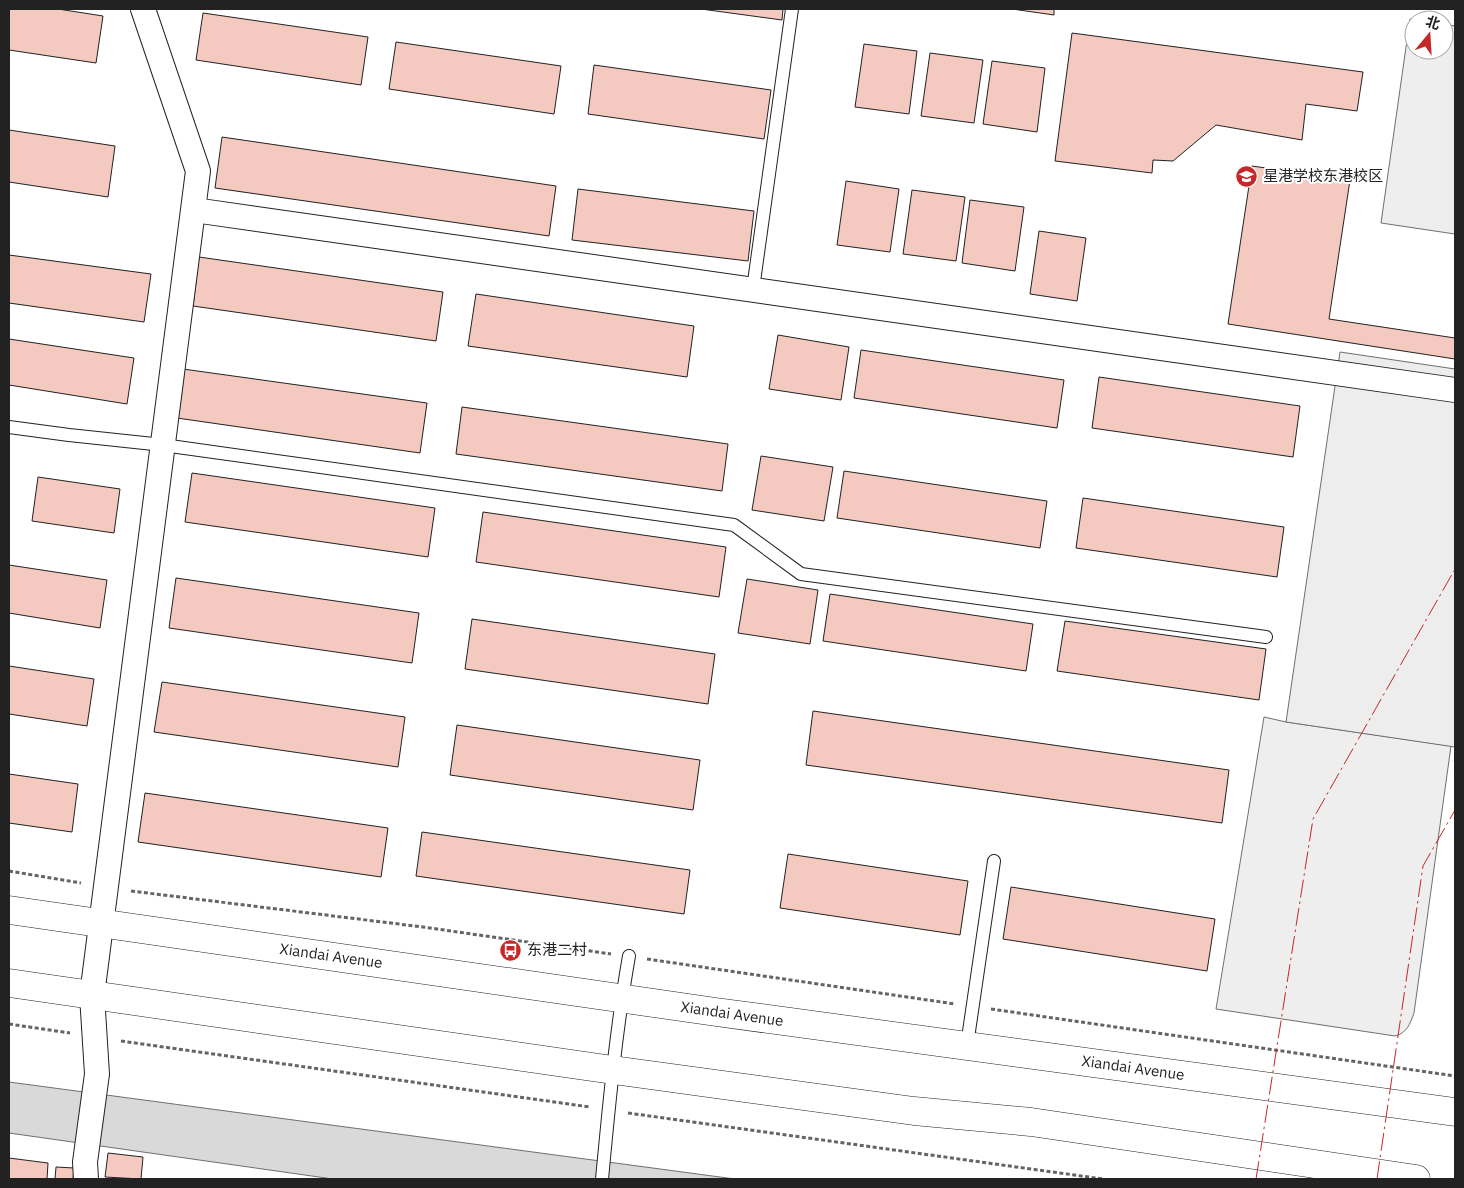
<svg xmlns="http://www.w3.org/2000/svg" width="1464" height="1188" viewBox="0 0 1464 1188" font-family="'IBM Plex Sans','Noto Sans SC',sans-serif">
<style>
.green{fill:#eee;stroke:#6f6f6f}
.parking{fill:#ededed;stroke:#6f6f6f}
.water{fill:#d9d9d9;stroke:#6f6f6f}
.building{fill:#f3c9c0;stroke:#222}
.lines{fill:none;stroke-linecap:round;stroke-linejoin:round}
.service-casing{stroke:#222;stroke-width:14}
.minor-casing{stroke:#222;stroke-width:26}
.primary-casing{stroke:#222;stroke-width:29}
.path{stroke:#646464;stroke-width:3;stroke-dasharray:4 2.5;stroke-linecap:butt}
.service{stroke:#fff;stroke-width:12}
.minor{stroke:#fff;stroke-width:24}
.primary{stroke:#fff;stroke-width:28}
.power{stroke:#c62828;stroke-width:1;stroke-dasharray:18 4 2.5 4;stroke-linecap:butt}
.labels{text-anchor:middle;stroke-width:4;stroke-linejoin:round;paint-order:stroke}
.poi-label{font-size:15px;fill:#222;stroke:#fff;text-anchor:start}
.street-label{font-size:15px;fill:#222;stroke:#fff}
</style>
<rect width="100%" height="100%" fill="#fff"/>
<g class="green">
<polygon points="1410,19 1417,20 1414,20 1414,50 1444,50 1444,24 1455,26 1455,234 1381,223"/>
<path d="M1264,717L1286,722L1451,746L1414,1013C1410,1024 1407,1033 1395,1036L1216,1009Z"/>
</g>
<polygon class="parking" points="1340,352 1455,369 1455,747 1286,722"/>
<polygon class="water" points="9,1082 735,1179 333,1179 9,1133"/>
<g class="building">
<polygon points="9,9 58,9 103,16 96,63 9,50"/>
<polygon points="701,9 783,9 782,20"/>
<polygon points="1012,9 1054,9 1054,15"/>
<polygon points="203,13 368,37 361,85 196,60"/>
<polygon points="1072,33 1363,72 1357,111 1306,104 1302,140 1216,125 1173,161 1153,160 1152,173 1055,161"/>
<polygon points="396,42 561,66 554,114 389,89"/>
<polygon points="864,44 917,51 909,114 855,107"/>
<polygon points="930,53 983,60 974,123 921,116"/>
<polygon points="992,61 1045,68 1037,132 983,124"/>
<polygon points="594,65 771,90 764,139 588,114"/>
<polygon points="9,130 115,146 108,197 9,182"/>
<polygon points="222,137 556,186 549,236 215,188"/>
<polygon points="1252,166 1350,180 1329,319 1455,338 1455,359 1228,324"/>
<polygon points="846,181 899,189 890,252 837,245"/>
<polygon points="578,189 754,211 748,261 572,240"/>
<polygon points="912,190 965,197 956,261 903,254"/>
<polygon points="970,200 1024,207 1015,271 962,263"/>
<polygon points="1039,231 1086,238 1077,301 1030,294"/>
<polygon points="9,255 151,274 144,322 9,303"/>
<polygon points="199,257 443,292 436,341 193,306"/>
<polygon points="476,294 694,326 687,377 468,346"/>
<polygon points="778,335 849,347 841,400 769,389"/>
<polygon points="9,339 134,358 127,404 9,385"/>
<polygon points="861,350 1064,380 1057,428 854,398"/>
<polygon points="183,369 427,403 420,453 177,418"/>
<polygon points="1099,377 1300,406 1293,457 1092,428"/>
<polygon points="462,407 728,444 722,491 456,454"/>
<polygon points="761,456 833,467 824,521 752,510"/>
<polygon points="844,471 1047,501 1040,548 837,518"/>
<polygon points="192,473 435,508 428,557 185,522"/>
<polygon points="38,477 120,489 114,533 32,521"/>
<polygon points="1083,498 1284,527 1277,577 1076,548"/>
<polygon points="483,512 726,547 719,597 476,562"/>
<polygon points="9,565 107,580 100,628 9,613"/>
<polygon points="176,578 419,613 412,663 169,628"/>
<polygon points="747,579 818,590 810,644 738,633"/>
<polygon points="830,594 1033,624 1026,671 823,641"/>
<polygon points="472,619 715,654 708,704 465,669"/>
<polygon points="1065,621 1266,649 1259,700 1057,671"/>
<polygon points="9,666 94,679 87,726 9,714"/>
<polygon points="162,682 405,717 398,767 154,732"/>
<polygon points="813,711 1229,770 1222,823 806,765"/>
<polygon points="457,725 700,760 693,810 450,775"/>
<polygon points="9,774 78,784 72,832 9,823"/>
<polygon points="145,793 388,828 381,877 138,842"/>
<polygon points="422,832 690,870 684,914 416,876"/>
<polygon points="788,854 968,881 960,935 780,908"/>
<polygon points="1011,887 1215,919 1207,971 1003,939"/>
<polygon points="108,1153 143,1157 141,1179 105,1177"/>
<polygon points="9,1158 48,1163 47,1179 9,1179"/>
<polygon points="56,1167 74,1168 73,1179 55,1179"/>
</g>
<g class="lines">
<defs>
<g id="service">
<polyline points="753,289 792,9"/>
<polyline points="9,427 69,435 163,445 734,525 801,574 1266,637"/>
<polyline points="967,1045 994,861"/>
<path d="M602,1179C609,1105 616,1030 629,956"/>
</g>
<g id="minor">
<polyline points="194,210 1455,390"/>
<polyline points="86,1179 85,1162 97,1074 92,995 198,171 143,9"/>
</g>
<g id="primary">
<polyline points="9,910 716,1012 1455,1112"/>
<polyline points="9,983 613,1070 914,1111 1031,1122 1416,1179"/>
</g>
</defs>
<use href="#service" class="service-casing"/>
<use href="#minor" class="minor-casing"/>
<use href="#primary" class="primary-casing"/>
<g class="path">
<polyline points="9,871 81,883"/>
<polyline points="131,891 423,927 611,954"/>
<polyline points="647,959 955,1004"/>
<polyline points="991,1009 1455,1076"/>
<polyline points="9,1024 70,1033"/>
<polyline points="121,1041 590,1107"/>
<polyline points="628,1113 1103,1179"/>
</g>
<use href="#service" class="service"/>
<use href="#minor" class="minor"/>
<use href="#primary" class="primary"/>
<g class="power">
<polyline points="1256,1179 1313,819 1455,569"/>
<polyline points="1377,1179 1423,866 1455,810"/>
</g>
</g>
<defs>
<symbol id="school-disc" viewBox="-11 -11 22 22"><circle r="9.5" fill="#c62828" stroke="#fff"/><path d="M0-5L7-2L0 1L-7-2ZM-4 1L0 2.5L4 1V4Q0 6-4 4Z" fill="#fff"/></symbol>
<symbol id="bus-disc" viewBox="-11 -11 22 22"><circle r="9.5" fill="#c62828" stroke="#fff"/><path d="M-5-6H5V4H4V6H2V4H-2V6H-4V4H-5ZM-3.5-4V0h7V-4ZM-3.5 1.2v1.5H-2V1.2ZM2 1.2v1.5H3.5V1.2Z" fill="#fff"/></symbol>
</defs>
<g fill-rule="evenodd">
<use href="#school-disc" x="1234" y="164" width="25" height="25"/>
<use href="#bus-disc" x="498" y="938" width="25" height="25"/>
</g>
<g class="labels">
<g class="poi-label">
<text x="1263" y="181">星港学校东港校区</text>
<text x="527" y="955">东港二村</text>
</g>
<g class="street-label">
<text transform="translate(331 956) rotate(8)" y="5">Xiandai Avenue</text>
<text transform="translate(732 1014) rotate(8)" y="5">Xiandai Avenue</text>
<text transform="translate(1133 1068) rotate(8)" y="5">Xiandai Avenue</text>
</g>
</g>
<rect width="1464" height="1188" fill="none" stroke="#222222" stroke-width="20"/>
<g transform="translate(1429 35) rotate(18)"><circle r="24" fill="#ffffff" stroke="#a7a7a7"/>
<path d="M0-4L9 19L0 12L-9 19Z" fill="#c62828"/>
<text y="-8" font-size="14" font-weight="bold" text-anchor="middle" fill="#222222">北</text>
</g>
</svg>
